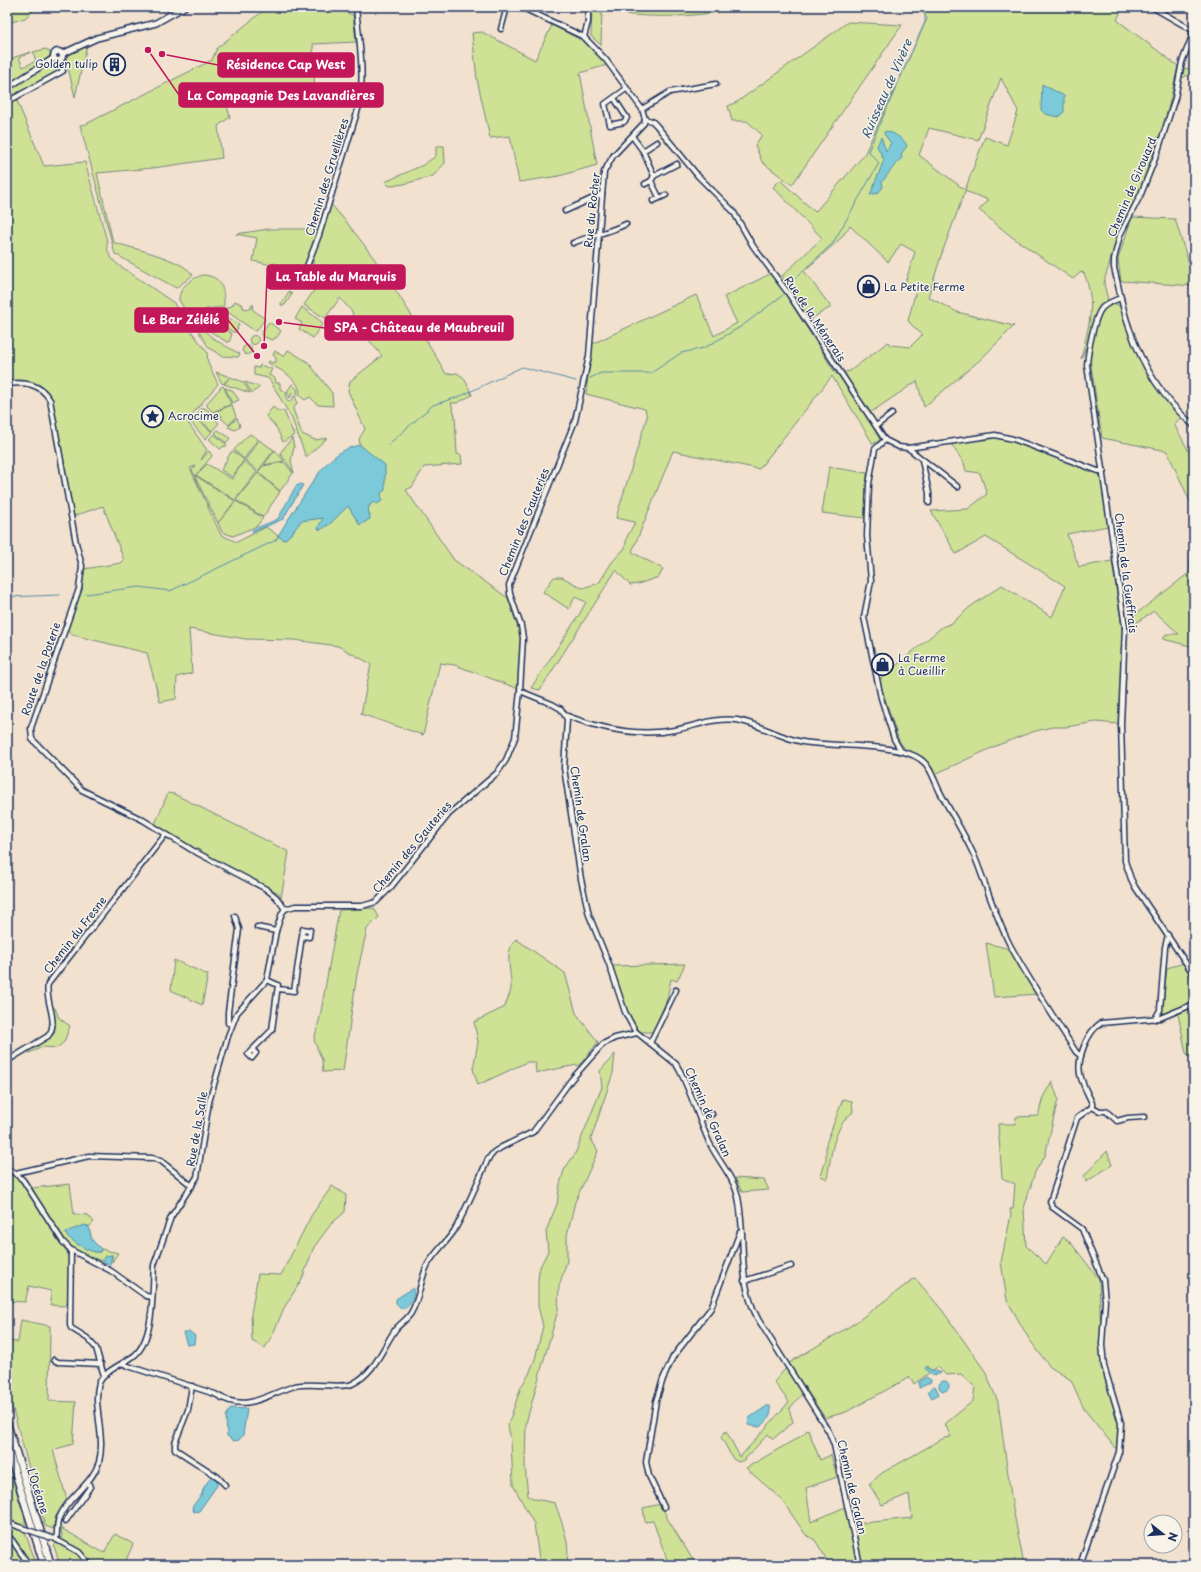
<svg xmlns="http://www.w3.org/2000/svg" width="1201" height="1572" viewBox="0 0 1201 1572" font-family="'Playpen Sans',sans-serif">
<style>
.green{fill:#cfe195;stroke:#75887a;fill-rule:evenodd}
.water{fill:#7bcad9;stroke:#558ca8}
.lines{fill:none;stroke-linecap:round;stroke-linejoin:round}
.stream{stroke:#558ca8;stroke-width:1}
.minor-casing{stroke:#1b2f5e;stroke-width:7}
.major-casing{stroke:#1b2f5e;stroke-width:8}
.highway-casing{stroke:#1b2f5e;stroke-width:9}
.minor{stroke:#f7f3e8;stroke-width:4}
.major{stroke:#f7f3e8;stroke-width:5}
.highway{stroke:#f7f3e8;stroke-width:6}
.minor-bridge-casing{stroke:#1b2f5e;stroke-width:7;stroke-linecap:butt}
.minor-bridge{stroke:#f7f3e8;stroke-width:4}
.labels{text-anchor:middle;stroke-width:3;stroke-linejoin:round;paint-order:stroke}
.poi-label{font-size:11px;fill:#1b2f5e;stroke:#f7f3e8;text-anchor:start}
.street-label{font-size:11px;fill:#1b2f5e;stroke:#f7f3e8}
.water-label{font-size:12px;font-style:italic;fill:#33567d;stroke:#f7f3e8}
.leader{fill:none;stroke:#c2185b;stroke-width:1.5}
.callout-dot{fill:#c2185b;stroke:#f7f3e8;stroke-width:1.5}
.callout{fill:#c2185b;stroke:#c2185b;stroke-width:1.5}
.callout-label{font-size:12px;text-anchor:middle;font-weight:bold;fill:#fff}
</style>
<rect width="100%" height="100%" fill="#f1e1ce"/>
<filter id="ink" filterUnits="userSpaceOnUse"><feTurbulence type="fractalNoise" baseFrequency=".025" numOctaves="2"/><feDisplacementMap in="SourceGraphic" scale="8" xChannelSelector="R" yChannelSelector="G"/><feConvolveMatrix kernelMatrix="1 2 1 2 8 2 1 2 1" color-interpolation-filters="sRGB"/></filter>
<g filter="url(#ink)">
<g class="green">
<polygon points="7,7 38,7 25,18 8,23 7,26"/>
<path d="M268,7H330L353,15L356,42L313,44L315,96L225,98L230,117L218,126L222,158L153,168L97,173L113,242C133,249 181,258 193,275L176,288L115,254L80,125L86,124L212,60L217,48Z"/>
<path d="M592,7H742C707,16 668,18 632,15C623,14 612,11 602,8L601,45L591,36Z"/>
<path d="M921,7H1123L1117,20L1178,66L1166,119L1138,194L1123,221L1105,278L1104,284L1108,300L1120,306C1133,347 1152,386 1181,418L1174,424L1194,461V647L1163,639L1166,634H1179L1154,611L1128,628L1127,621L1189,573L1193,508L1167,451L1102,438L1090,359L1092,348L1087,345L1081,359C1088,327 1097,305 1084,273L1081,272L1073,279L1012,237L979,210L989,200L965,191L942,253L928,297L957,312L1014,326L981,359L924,407L917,381L867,415L880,440L873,444L832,376L759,469L673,451L632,552L663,569L659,577L638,584L630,585L616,570L540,690L531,688L579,615L586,602L575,597L569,609L543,592L554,577H562L582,588L599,583L612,562L625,548L627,537L635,522L616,518L647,417L645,409L586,394L592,344L696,295L714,336L737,323L724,297L770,274L787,296L836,374L850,371L888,342L890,345L910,347L922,335L908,321L916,290L905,283L915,252L901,244L888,262L850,226L840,239L804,271L831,307L809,320L782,276L822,238L773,187L780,180L815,212L864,155L927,19ZM1001,78L1018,111L1007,145L985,137L965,190L919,155L929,128L978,140Z"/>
<polygon points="848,22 902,25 792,185 762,162 755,145 762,135 747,121 732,121 728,106 737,102"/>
<polygon points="552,25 583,41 607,65 580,73 597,165 559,176 519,182 510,136 490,138 477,79 472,33 482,32 535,60"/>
<polygon points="87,45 75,97 66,59 70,54"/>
<polygon points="46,49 51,53 49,57 7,85 7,62 15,57 31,52 19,58 23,67 36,61 33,52"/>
<path d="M54,62L59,68L56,72L15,96L44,166L85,162L107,241C106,251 110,257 117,264L174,303L181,318L207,352L208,363L218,384L188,419L189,424L207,450L201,460L209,451L212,456L195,476L192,470L196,466L190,468L221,535L237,542L266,527L284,540L292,533L301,520L324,518L330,524L348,506L360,525L370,516L367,509L373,502L367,452L360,445L359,439L365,429L348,391L350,381L382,356L351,318L353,313L340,298L325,318L304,305L315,289L305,280L311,272L320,274L313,265V256L330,203C375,253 413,316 446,374L457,373L464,378L472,395L457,403H451L455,416L457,454L461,455L462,464L424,467L412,487L406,490L454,560L508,598L521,637L519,689L455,665L440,663L423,735L361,714L371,664L338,646L294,640L245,639L189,629L192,673L177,677L176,699L160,702L147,653L73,635L67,631L82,589L84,569L121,563L124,560L103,506L74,516L50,396C38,382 25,378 7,381V91Z"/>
<polygon points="1194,67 1194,72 1182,78 1184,69"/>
<polygon points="436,146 444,146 445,163 433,176 404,184 389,186 385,182 423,165 436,156"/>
<polygon points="1132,217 1175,219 1194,280 1194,286 1121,281 1118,259"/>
<polygon points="269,229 317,229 306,266 296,265 287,269 273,263 272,265 253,261 257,238 236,234"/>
<path d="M203,275C222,276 224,289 224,305L223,307L206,309C186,329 225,345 240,354L238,357L222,356L209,348L179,300C179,287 192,278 203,275Z"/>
<polygon points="289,291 292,294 285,305 281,305 281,303 284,301"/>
<polygon points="235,301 243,305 243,308 250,309 252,305 254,305 252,309 265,319 257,330 255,331 226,311 226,308 232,306"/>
<polygon points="302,307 323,323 313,338 299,329 302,323 295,319"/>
<polygon points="217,312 219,312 239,324 236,332 233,332 214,320"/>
<polygon points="213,321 232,334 229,342 227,342 208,330"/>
<polygon points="269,322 281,331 277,337 272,340 262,336 261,333"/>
<circle cx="254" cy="340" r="4.5"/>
<circle cx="247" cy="350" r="4.5"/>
<path d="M288,350L308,362L332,393L333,406L318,405L310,397L305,400L300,396C301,379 280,370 268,363L269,361L272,363L276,362V358L273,355L275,351L284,357Z"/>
<polygon points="260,365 272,369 269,375 275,378 276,383 280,383 280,389 286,392 287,401 291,402 294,396 296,398 297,403 293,409 302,434 315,440 327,438 306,457 292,419 271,382 268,378 254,375 254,367 259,368"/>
<polygon points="216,372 230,377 223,384 221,382"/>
<polygon points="230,377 243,382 250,393 224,384"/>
<polygon points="245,382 260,387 252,393"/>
<polygon points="292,384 297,389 298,395 297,396 292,393 290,398 287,392"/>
<polygon points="222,386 224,387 231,404 213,412 207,406 207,403"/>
<polygon points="225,388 232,390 239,400 232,403"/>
<polygon points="232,405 236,417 229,425 221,418 222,416 220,414 218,416 214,412"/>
<polygon points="273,407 278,411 284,411 294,435 283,442 276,427 266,416"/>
<polygon points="202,408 205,408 211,413 198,418 195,416"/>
<polygon points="210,414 219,423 212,431 199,419"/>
<polygon points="237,418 240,426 235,430 228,427"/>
<polygon points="197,419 212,432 205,439 191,422"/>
<polygon points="218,430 230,438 226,443 215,433"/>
<polygon points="214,434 227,445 225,447 224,446 220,449 209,439"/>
<polygon points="250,434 258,439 244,459 234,450 244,439"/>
<polygon points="993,437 1006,439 1098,474 1101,477 1108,526 1067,534 1079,567 1112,561 1123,634 1118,724 1096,722 1066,727 1052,727 1032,732 998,745 935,774 923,757 906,750 899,741 879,680 942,627 952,623 970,607 1002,585 1052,617 1065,586 986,537 956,554 931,511 968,509 987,494 980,473 966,471 964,463 951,444"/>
<polygon points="292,438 294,447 291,461 294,473 280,453"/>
<polygon points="259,440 274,450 258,471 245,460"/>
<polygon points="275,450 284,461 264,465"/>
<polygon points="233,451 244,460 232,477 221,470 231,452"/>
<polygon points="244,461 257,472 235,500 196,475 207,464 232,479"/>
<polygon points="284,462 293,473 280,491 258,472 263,466"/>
<polygon points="829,467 867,473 865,518 822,513"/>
<polygon points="258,473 280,492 263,517 236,500"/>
<polygon points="196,476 235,501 218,523 195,477"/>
<polygon points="236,501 263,518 257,526 233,536 222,532 218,523"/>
<polygon points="168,793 174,794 289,852 281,898 279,893 171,837 155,824"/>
<polygon points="374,908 379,917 367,929 357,974 343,1071 323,1072 322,1060 314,1040 320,1017 339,910"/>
<path d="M516,939L565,973L576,1013L598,1042L579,1066L577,1065L536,1073L535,1062H527L478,1085L473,1069L478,1042L474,1022L505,1007C506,1001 510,995 511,989C512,971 503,953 516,939Z"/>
<polygon points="986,943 1010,949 1038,994 994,997"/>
<polygon points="174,960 208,975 202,1005 171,990"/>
<polygon points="1184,963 1194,981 1194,1002 1162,1014 1167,968"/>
<polygon points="685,964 677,981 671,979 667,999 653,1032 640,1032 628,1013 612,966"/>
<polygon points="1194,1007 1194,1042 1193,1042 1194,1055 1191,1057 1186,1053 1178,1014"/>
<polygon points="52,1008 55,1008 59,1018 70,1026 64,1042 57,1048 43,1047 29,1053 26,1050 54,1034 55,1026"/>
<path d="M615,1054L613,1073L591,1139L598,1151L575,1202L567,1235V1261L559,1286L558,1310L526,1423L525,1466L528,1496L535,1499L555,1503C561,1522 572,1544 566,1565H540L534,1524L513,1485L511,1441L508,1425L521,1387L529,1374L535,1359L543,1326L538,1306V1283L539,1269L548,1251L546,1231L557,1204L560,1184L564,1170L575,1154L602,1087L600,1071Z"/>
<polygon points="1052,1081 1058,1099 1045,1156 1035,1172 1024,1208 1026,1246 1046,1264 1063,1237 1071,1243 1099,1279 1102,1368 1119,1418 1117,1450 1084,1409 1071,1380 1050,1367 1029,1339 1007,1300 1001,1262 1011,1215 1010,1209 1013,1209 1015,1184 1002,1178 998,1124 1015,1124 1016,1117 1038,1116 1043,1097"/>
<path d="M843,1099L852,1101L853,1112C833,1127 831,1156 827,1179L821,1176L826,1160V1144Z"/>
<polygon points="1107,1151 1112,1165 1086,1182 1084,1176"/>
<polygon points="7,1170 19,1179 69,1255 68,1302 64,1306 51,1305 51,1291 29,1286 25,1302 7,1301"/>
<polygon points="735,1178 764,1180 769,1190 742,1192"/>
<path d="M70,1184L74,1214L88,1215L94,1222L89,1227L87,1225L77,1244L95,1252H100L101,1249L118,1253L112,1262V1255L106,1256L102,1261C91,1257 79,1254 70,1247C57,1238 41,1203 32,1188Z"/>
<polygon points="332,1186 346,1195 345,1212 331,1224 314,1247 302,1279 284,1308 273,1334 265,1348 252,1341 251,1314 258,1274 281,1275 311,1216"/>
<polygon points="915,1278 942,1310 985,1371 998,1402 1012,1503 1024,1565 862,1565 854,1524 912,1518 909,1494 882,1505 869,1484 882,1473 944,1438 951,1437 945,1424 973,1401 975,1387 961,1374 946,1375 937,1367 914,1384 910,1377 846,1412 825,1418 789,1363 855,1323"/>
<polygon points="21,1320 50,1326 49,1401 76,1402 73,1444 53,1450 67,1500 56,1516 53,1529 45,1526 7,1388 7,1341 18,1342"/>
<polygon points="786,1368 803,1393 789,1409 793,1422 773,1439 768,1434 744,1460 738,1462 733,1459 721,1437 726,1431 740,1457 789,1402 774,1382"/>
<polygon points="808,1429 820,1460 831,1455 837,1477 806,1488 811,1522 845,1507 858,1561 848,1565 830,1565 815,1540 806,1535 781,1499 746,1468 801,1436"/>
<polygon points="7,1461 25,1519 25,1533 37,1565 7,1565"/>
<polygon points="661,1504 667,1518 696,1565 669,1565 653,1521 645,1522 643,1508"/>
<polygon points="61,1528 104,1553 115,1534 133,1544 124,1565 60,1565 54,1546 62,1537"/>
</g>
<g class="water">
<polygon points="1042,84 1064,96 1064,112 1058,117 1045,114 1041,110"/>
<path d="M885,131C892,132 905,139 907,146L901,154L902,158L897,162L882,182L883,187L878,193L870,195L884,160L877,146L881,137L886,151L891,143L884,134Z"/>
<path d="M360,445L385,465V490L381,493L382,501L377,504L373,502C365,508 370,512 370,519L360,525L348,506L330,524L320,530L318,528L323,518L301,521L292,533L284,540L278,536C285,524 293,512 301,500C316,477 330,450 360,445Z"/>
<polygon points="301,484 303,485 283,519 253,532 252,530 278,519 296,486"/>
<path d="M84,1225L89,1227L92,1240L101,1249L100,1252C88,1253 75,1243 66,1235V1232Z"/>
<polygon points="112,1255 110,1265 102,1261 106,1256"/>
<path d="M413,1288C415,1295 411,1303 406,1308H401L396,1303V1299Z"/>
<polygon points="183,1332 190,1332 195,1336 194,1344 187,1345"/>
<path d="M928,1366L929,1369L941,1373C935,1377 928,1373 925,1368Z"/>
<polygon points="926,1377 931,1380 931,1382 919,1388 919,1382"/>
<circle cx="944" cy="1386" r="5"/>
<polygon points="935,1386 939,1394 932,1398 928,1391"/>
<path d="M767,1406H770C773,1417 766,1420 760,1427L748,1425L749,1418Z"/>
<polygon points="231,1408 247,1409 243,1435 239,1440 234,1441 227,1436 226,1416"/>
<polygon points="214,1476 218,1479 218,1484 199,1511 194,1512 192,1507 202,1494 204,1487 211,1477"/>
</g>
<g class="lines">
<g class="stream">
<polyline points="788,285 833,243 879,163 868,151 925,22 925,7"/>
<polyline points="590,378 601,373 651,373 681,353 704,348 742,326 783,295"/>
<polyline points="388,445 433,405 461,396 522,367 576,381"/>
<polyline points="86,594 139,587 170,591 276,540 279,535"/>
<polyline points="7,597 60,595"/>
</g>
<defs>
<g id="minor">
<polyline points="521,7 584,37 606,60 642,109 645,119 652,121 656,125 698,176 733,211 753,246 788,293 885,440 899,447 908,448 995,435 1013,439 1098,471 1104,471"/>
<path d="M1152,7L1194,31L1182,62L1175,98L1158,151L1141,194L1120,235L1114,259V268C1119,287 1122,308 1129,327C1142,366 1164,400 1194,426"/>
<polyline points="501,29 507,7"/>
<polyline points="584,37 588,22 588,7"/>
<polyline points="614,98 627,118 624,122 610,125 605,104 626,89"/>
<polyline points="7,102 63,71 59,60"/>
<polyline points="642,109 670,92 716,84"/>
<polyline points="632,136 643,151 654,176 651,181 659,197"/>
<polyline points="643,151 657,142"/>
<polyline points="654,176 677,164"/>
<polyline points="645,184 651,181"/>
<polyline points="653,201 666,195"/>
<polyline points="565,211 602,194"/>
<path d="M573,243C591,235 608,233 626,224"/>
<path d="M302,279L319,235L359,106C365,73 359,40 356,7"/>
<path d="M1121,298C1115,300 1107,303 1102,308C1094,317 1088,352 1087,365L1125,627L1121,724L1125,861L1131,879L1135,887L1194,975"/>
<path d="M7,384C25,382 40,383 50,400L76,543L82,566L79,589L31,728L32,739L82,790L143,820L192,850L266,889L276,897L285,909"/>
<polyline points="876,426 892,414"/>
<polyline points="885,440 875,449 869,484 867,536 871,581 864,617 881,698 894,739 901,751"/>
<polyline points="908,448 958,487"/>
<polyline points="922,460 929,493 929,503"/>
<path d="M520,691L552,704L561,709L567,719L564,768L581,879L589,915L609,964L625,1012L635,1031L676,1064L680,1071C692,1095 699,1120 710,1144C719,1162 734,1178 738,1197C747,1240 736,1278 758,1319L829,1432L834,1445L860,1565"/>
<path d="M565,715C598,728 638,737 675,730C696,726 715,717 737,720C760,724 780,738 803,742C833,747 897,743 920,759C931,766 934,781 940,792C952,815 966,836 976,860C987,888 996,918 1010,945C1030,982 1054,1017 1076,1052L1081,1056"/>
<polyline points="257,927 276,931"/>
<polyline points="278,989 294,991 303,929 310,930 309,937 302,936"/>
<polyline points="1155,1019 1160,1010 1165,947 1168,935"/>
<polyline points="231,1024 228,1023 228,1012 239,929 235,916"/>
<polyline points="650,1043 676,990"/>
<polyline points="252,1050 256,1053 252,1058 248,1054 272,1030 278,985 267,980"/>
<path d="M7,1061L48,1036C60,1021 44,1001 48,984L165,835"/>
<polyline points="1092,1107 1100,1111 1106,1111 1117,1121 1128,1118 1144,1117"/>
<polyline points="700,1119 712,1114"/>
<polyline points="7,1168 17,1175 20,1172 89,1156 153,1158 161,1161 192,1186"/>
<polyline points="17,1175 23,1180 63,1242 71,1250 111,1271 146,1296 152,1297"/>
<polyline points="71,1250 70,1325 71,1328 87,1338 96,1348 104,1376"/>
<polyline points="744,1281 791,1266"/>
<polyline points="54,1360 58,1362 101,1364"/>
<path d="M124,1364L128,1366L215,1394C247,1414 264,1395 295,1386C311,1382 341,1389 352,1384C375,1373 382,1349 395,1330C399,1324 407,1320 411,1313C420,1298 420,1279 428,1264C435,1252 446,1243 454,1231C467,1208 477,1183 488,1159L494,1152L502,1147L533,1132L571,1080L603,1044L615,1038L637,1033"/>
<polyline points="192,1386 188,1410 175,1443 175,1449 218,1477 225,1485"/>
<polyline points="664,1507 649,1476 646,1462 656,1401 663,1379 673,1357 711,1308 740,1232"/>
<polyline points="7,1522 19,1527"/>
<polyline points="65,1522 90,1487 88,1482"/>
<polyline points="7,1536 12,1540 29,1565"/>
<polyline points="55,1539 79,1552 90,1565"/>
<path d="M56,1539C58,1532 56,1525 59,1518C68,1496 92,1485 99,1462C106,1436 92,1404 99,1383C105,1370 124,1364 135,1355C155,1337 152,1291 154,1265L171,1217L197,1177L209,1102L228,1036L237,1013L267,980L276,931L282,913L285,909L295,906H362L376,902L391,887L449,814L497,773L506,760L515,738L520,691L523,638L521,626L510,594L509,585L575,421L589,356L604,172L613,156L644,123L645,119"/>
<path d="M1080,1565L1119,1452L1121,1423L1104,1366L1102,1344L1105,1301L1103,1280L1082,1229L1052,1207L1050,1202L1077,1118L1092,1107V1103C1088,1094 1082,1084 1080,1074C1077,1058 1087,1032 1101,1023L1160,1018L1194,1004"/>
</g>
<g id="major">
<circle cx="58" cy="56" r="4.5"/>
<polyline points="62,54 97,38 156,23 184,7"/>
<polyline points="7,88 54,58"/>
</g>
<g id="highway">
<polyline points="7,9 9,7"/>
<polyline points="7,1423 51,1565"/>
<polyline points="7,1446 44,1565"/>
</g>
</defs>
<use href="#minor" class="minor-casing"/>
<use href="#major" class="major-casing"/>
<use href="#highway" class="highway-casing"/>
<use href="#minor" class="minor"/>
<use href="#major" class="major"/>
<use href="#highway" class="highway"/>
<defs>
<polyline id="minor-bridge" points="19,1527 52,1538"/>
</defs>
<use href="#minor-bridge" class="minor-bridge-casing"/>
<use href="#minor-bridge" class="minor-bridge"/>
</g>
</g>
<defs>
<symbol id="building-ring" viewBox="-11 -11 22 22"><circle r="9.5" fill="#f7f3e8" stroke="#1b2f5e" stroke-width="1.5"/><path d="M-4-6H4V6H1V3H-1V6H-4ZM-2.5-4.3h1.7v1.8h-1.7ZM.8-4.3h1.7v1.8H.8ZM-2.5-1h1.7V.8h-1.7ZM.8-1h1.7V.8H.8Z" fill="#1b2f5e"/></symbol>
<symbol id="shop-ring" viewBox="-11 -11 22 22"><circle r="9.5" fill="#f7f3e8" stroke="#1b2f5e" stroke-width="1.5"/><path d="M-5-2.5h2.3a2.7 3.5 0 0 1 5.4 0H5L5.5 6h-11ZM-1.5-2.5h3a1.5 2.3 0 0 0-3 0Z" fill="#1b2f5e"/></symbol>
<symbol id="sight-ring" viewBox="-11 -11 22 22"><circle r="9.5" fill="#f7f3e8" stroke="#1b2f5e" stroke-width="1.5"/><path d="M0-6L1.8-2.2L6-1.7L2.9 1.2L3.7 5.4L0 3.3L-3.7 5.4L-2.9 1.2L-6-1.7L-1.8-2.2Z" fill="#1b2f5e"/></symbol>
</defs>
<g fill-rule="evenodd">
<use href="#building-ring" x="102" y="52" width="25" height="25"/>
<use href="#shop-ring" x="856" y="274" width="25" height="25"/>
<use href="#sight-ring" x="140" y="404" width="25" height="25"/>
<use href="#shop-ring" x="870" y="652" width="25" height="25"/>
</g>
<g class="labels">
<g class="poi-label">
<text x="98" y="68" text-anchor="end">Golden tulip</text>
<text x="884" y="291">La Petite Ferme</text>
<text x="168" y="420">Acrocime</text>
<text x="898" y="662">La Ferme<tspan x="898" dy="13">à Cueillir</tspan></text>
</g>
<g class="street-label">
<text transform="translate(327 177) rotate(-73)" y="4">Chemin des Gruellières</text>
<text transform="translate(1132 187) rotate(-67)" y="4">Chemin de Girouard</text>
<text transform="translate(592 210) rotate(-84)" y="4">Rue du Rocher</text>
<text transform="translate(815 319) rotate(56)" y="4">Rue de la Ménerais</text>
<text transform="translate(524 522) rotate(-68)" y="4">Chemin des Gauteries</text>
<text transform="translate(1126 573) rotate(83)" y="4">Chemin de la Gueffrais</text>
<text transform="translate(41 669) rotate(-71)" y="4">Route de la Poterie</text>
<text transform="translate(581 814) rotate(82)" y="4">Chemin de Gralan</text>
<text transform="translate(412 847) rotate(-50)" y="4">Chemin des Gauteries</text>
<text transform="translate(75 935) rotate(-52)" y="4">Chemin du Fresne</text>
<text transform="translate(708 1112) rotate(66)" y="4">Chemin de Gralan</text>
<text transform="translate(197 1129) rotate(-80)" y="4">Rue de la Salle</text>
<text transform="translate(852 1487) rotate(77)" y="4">Chemin de Gralan</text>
<text transform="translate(38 1491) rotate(72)" y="4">L’Océane</text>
</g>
<g class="water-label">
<text transform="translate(887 89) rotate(-66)" y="4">Ruisseau de Vivère</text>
</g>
</g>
<path class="leader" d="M162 54L218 65M148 50L179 95M264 346L267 277M257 356L228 320M279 322L325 328"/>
<g class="callout-dot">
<circle cx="162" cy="54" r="4"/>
<circle cx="148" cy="50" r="4"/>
<circle cx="264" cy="346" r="4"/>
<circle cx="257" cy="356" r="4"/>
<circle cx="279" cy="322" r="4"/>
</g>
<g class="callout">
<rect x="218" y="53" width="136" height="24" rx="4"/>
<rect x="179" y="83" width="204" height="24" rx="4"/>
<rect x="267" y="265" width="138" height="24" rx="4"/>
<rect x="135" y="308" width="93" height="24" rx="4"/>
<rect x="325" y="316" width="188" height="24" rx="4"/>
</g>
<g class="callout-label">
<text x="286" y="69">Résidence Cap West</text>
<text x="281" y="100">La Compagnie Des Lavandières</text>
<text x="336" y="281">La Table du Marquis</text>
<text x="181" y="324">Le Bar Zélélé</text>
<text x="419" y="332">SPA - Château de Maubreuil</text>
</g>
<rect width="1201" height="1572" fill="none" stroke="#f7f3e8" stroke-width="24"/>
<rect x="12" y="12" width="1177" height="1548" fill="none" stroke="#1b2f5e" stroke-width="1.5" filter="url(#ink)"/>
<g transform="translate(1163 1534) rotate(107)"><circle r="19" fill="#f7f3e8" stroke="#9fa5b1"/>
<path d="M0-3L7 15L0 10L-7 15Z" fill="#1b2f5e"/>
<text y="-6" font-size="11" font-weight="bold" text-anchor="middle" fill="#1b2f5e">N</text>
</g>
</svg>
